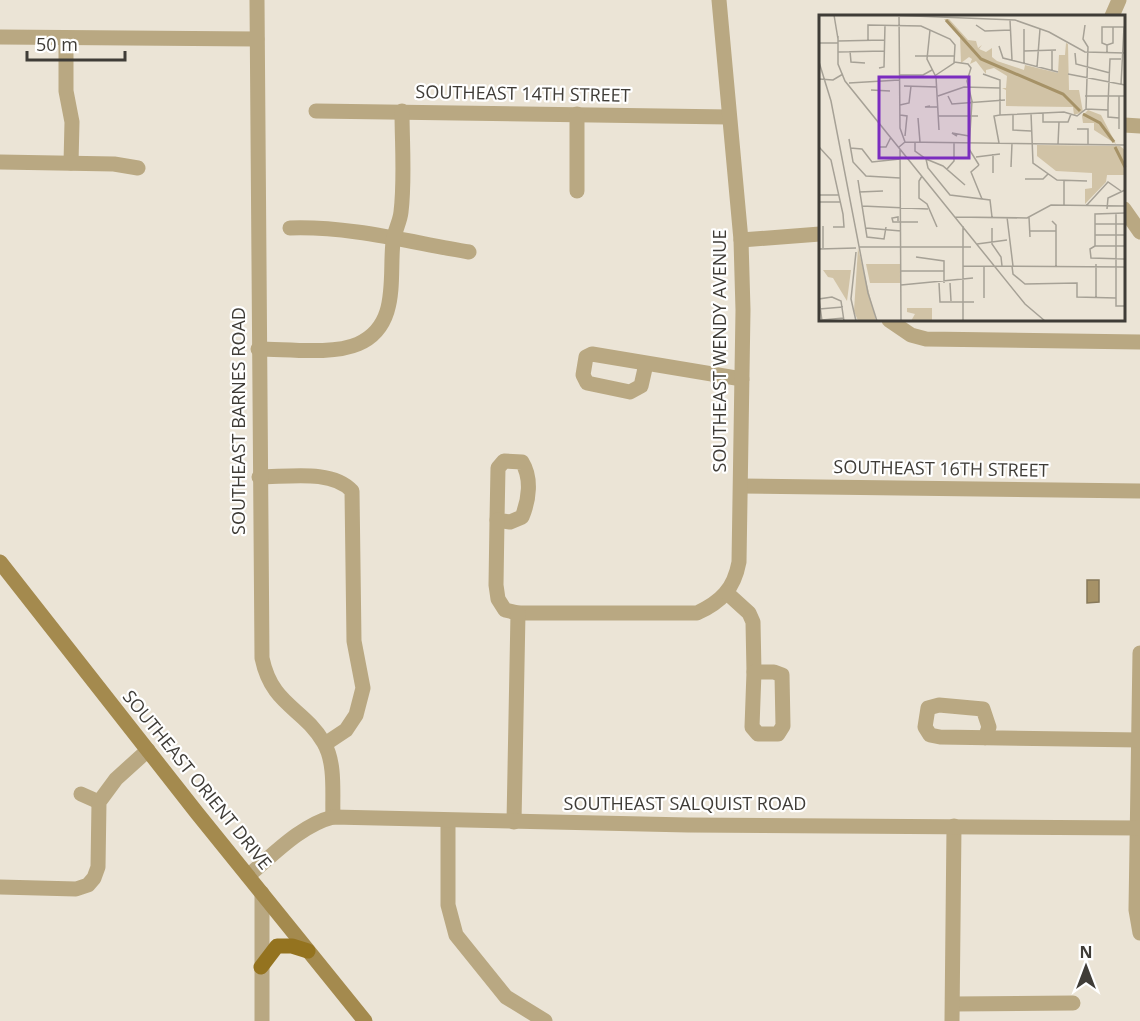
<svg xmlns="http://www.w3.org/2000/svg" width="1140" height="1021" viewBox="0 0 1140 1021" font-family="'Open Sans',sans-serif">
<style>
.water{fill:#a69267;stroke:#877859;stroke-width:1.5}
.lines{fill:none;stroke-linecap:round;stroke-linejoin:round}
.minor{stroke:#b9a882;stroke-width:15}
.tertiary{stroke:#b9a882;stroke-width:15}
.secondary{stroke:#a48a4e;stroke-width:15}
.primary{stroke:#94731f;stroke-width:15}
.labels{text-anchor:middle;stroke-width:4.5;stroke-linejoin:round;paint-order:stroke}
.street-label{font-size:18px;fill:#3f3c37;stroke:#fff}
.inset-river{fill:none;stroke:#a69267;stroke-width:3}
.inset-road{fill:none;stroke:#a6a196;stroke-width:1.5}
.view{fill:#7b2cbf;fill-opacity:0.15;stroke:#7b2cbf;stroke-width:3}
.inset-edge{fill:none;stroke:#3f3c37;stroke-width:3}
</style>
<rect width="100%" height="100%" fill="#ebe4d6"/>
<polygon class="water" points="1087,580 1099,580 1099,602 1087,603"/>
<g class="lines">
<g class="minor">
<polyline points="1112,16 1119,0"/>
<polyline points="0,37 257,39"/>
<polyline points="66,38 66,91 72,122 71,163"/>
<polyline points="316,111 729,117"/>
<polyline points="1124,125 1140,126"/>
<polyline points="0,162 114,164 138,168"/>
<polyline points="577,191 577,114"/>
<polyline points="1124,209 1140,232"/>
<path d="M290,228C351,226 409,242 469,252"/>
<polyline points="741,240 820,234"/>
<polyline points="889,320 911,335 926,339 1140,342"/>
<path d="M258,349C287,349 333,355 358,344C400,326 389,277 393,242C394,232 400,222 401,212C405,179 402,144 402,111"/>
<polyline points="646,364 641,386 630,392 587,383 583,375 586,357 592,354 742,379"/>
<path d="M504,461L522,462C532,478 529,500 522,517L510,522L497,520L498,468Z"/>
<path d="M259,477C288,477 332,469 352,491L354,641L363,688L356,715L346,730L325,744"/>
<polyline points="741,486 1140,491"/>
<path d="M497,520L496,585L498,599L505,610L518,613H697C721,602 734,589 739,562L743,310L741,240L719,0"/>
<polyline points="727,593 749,613 753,622 754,672"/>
<polyline points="1140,653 1136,910 1140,933"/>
<polygon points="754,672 774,672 782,675 783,726 778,734 758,734 752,727"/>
<polyline points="985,738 989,727 983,709 939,705 928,708 925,727 930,735 940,737 1140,740"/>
<polyline points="81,794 99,802"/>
<polyline points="448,821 448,905 456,935 506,997 545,1021"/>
<polyline points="514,822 518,613"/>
<polyline points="0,887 76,889 88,885 94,878 98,867 99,802 116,779 148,750"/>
<polyline points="954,1004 1073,1003"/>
<polyline points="952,1021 954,826"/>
</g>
<g class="tertiary">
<path d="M257,0L262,658C272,706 303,707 324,743C336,764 332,794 333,817"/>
<path d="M248,876C273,855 301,825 333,817L688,825L1140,828"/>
<polyline points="262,1021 262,893"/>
</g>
<polyline class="secondary" points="0,562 197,813 365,1021"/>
<polyline class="primary" points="261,967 277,946 292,946 308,951"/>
</g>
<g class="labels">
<g class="street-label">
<text transform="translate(523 94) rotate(1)" y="6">SOUTHEAST 14TH STREET</text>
<text transform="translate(720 351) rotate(-90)" y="6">SOUTHEAST WENDY AVENUE</text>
<text transform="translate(239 421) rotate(-90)" y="6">SOUTHEAST BARNES ROAD</text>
<text transform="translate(941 469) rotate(1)" y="6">SOUTHEAST 16TH STREET</text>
<text transform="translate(197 780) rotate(51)" y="6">SOUTHEAST ORIENT DRIVE</text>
<text x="685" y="810">SOUTHEAST SALQUIST ROAD</text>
</g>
</g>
<g transform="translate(819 15)">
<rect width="306" height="306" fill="#ebe4d6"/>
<path d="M125,4H130L149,25L157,26L159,33L163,30L160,34L167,37L173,33V42L178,46L205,55L206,50L239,58L240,40H246L247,28L249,29L250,75H260L264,97L255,100L254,92L187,91V75L183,73H187L188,61L175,53L167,55V59L157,46L151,49L153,44L150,42L142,48L141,21ZM269,95L282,100L297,129L275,115V108H264L263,101ZM218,130L301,131L306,135V160H288L287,167L266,189V174L273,173V158L237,156L218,141ZM39,233L57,306H39L35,296ZM47,249H81V268H51ZM4,255H32L28,286L14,263L9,262ZM88,293H113V306H92L96,299L88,297Z" fill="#d1c3a6"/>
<path class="inset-river" d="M127,5L162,44L244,79L261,96M264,99L281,108L295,127M296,132L306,152"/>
<path class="inset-road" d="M15,0L19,24M70,0L196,5L230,17L266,37L306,38M80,0L81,113L86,127M191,5L193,45M157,10L166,16L192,15M266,10L264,24L269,32L267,94M111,15L108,44L117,62L120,115M19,21V49L26,66L206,289L226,306M49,25V10L102,11L131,24L136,30L135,48L117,60M19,26L65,25M0,28H19M288,30L294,28V12M180,31L184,43L239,57M31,36L32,47L46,48M205,36L237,35M19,37L66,36M256,38L257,49L291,58M288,38V30L283,28V12H306M96,41H136M0,47L12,86L49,278L58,306M135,47L149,49L152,53L148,66L153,86L150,134L160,150M205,49V14M218,52L221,14M60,53L65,52L66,10M233,56V36M164,59L181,65V100M249,59L306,70M80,60H104L113,55M0,64L14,65L24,59M30,68L80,65M302,70L305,12M85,71L118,72M52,75L71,76M119,81L145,72L181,73M129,81L133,89L186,85M266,81H306M81,90L90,88L92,71M111,91L106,92H119M212,98L214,148L238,165L268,166M224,98V107H249L252,99M81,100L88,101L86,121M181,100L245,97L258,101L267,94L289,95M194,100V115L212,116M119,101H159M99,103L101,127M300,103L289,102V89L291,44H302M258,114H269V129M300,114V81M138,121L133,118L150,121M30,124L34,147L47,161L81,163M96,127V136L107,144L109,153L131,180L171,185L173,202M180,128L175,101L181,100M239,129L240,107M0,132L12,145L24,199L25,212H14M59,132H67L72,122M80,132L86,127L306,130M31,133L43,134L53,147L81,144M81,134L82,306M174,139V158M157,142L181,139M107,144L124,151L146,170M160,150L152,157L163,184M192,152L193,128M128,154L135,146V128M103,161L100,166V183L108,189L118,212M206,164H224L229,159M39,165L48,222L65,224L67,212M245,166V190M40,177L64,176M0,180H20M0,187H21M43,191L109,194M267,191L289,167L302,176M288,194L289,183L306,175M297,198V291H306M136,202L208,203L232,190L306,191M188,202L194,251M210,202L211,222M79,206V202L73,203L74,207H99M233,206L237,210V251M276,209H306M4,211V233M47,213L82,216M173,213V229L182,242L183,251M211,216H237M276,220H306M158,229L188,225M276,231V199L306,198M276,231L271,234L272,243L306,244M276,231H306M40,232H152M0,234L37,233M37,237L32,284L37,306M97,242L125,246V268M144,251L306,252M165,251V283M193,251L194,259L206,269L258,268V282L297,283M82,256H125M120,268L121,287H155M131,268L132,286M82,270L154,263M277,282V249M0,294L24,292M3,305L25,303M3,306L0,284L13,282L22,286L25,306M144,306V211"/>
<path class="view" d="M60,62H150V143H60Z"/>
<rect width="306" height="306" class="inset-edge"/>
</g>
<g transform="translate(1086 967)" stroke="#ffffff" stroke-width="4.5" paint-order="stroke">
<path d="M0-4.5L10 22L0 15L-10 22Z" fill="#3f3c37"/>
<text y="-9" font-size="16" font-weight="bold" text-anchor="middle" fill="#3f3c37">N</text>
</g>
<path d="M27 51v9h98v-9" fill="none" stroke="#3f3c37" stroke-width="3"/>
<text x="36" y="51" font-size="18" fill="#3f3c37" stroke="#ffffff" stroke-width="4.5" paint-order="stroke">50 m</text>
</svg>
